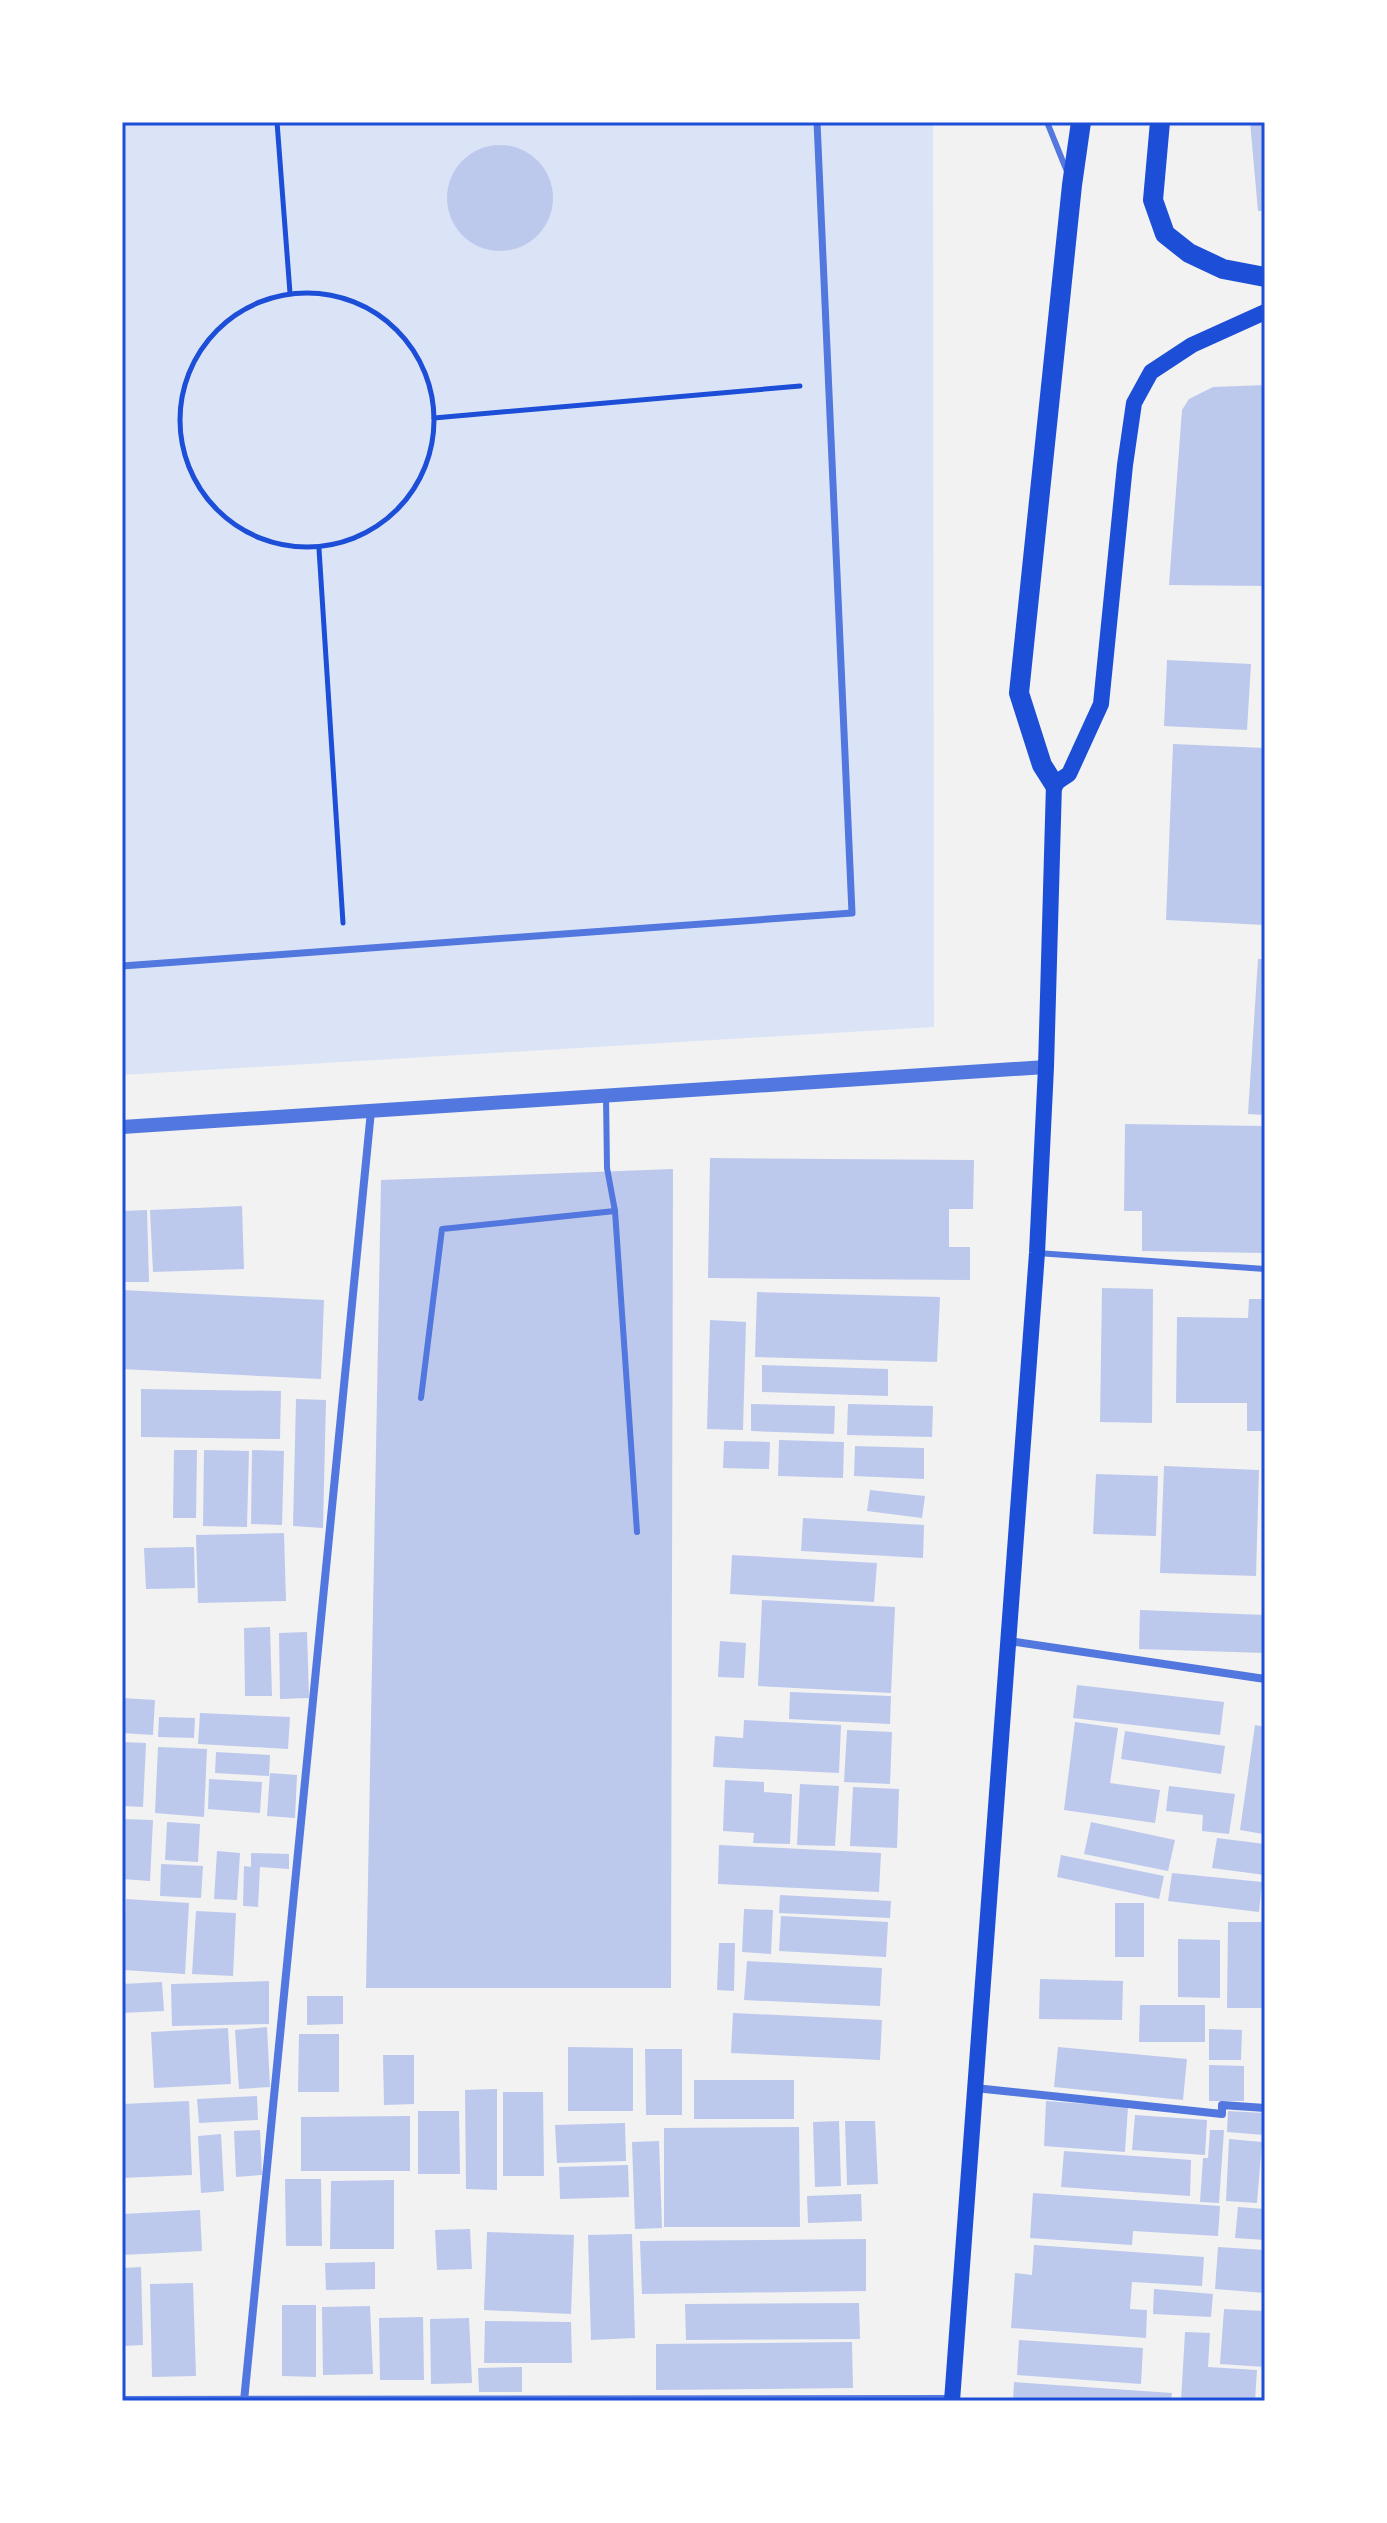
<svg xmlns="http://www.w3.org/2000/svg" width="1387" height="2523" viewBox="0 0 1387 2523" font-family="Inter,sans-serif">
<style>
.green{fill:#dbe4f7}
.building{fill:#bdc9ec}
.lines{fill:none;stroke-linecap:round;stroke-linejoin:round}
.path{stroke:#1d4ed8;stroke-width:5}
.service{stroke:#5277de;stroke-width:6}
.pedestrian{stroke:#5277de;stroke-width:7}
.minor{stroke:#5277de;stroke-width:8}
.tertiary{stroke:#5277de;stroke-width:14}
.secondary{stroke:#1d4ed8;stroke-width:16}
.primary{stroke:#1d4ed8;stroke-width:20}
.neatline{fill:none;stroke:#1d4ed8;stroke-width:3}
</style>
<rect width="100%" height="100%" fill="#f2f2f2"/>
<polygon class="green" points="122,122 933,122 934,1027 122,1075"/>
<g class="building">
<polygon points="1250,122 1265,122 1265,211 1258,211"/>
<circle cx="500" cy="198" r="53"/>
<polygon points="1265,385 1265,586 1169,585 1182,410 1189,399 1213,387"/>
<polygon points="1167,660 1251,664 1247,730 1164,726"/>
<polygon points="1173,744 1265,748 1265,925 1166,920"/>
<polygon points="1258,959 1265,959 1265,1115 1248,1114"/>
<polygon points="1125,1124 1265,1126 1265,1253 1142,1251 1142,1211 1124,1211"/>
<polygon points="710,1158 974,1160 973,1209 949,1209 949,1247 970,1247 970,1280 708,1278"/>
<polygon points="673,1169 671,1988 366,1988 381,1180"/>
<polygon points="242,1206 244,1269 153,1272 150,1210"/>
<polygon points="147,1210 149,1282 122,1282 122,1211"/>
<polygon points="1102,1288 1153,1289 1152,1423 1100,1422"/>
<polygon points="122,1290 324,1300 321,1379 122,1369"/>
<polygon points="757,1292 940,1297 937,1362 755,1357"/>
<polygon points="1249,1299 1265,1299 1265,1431 1247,1431 1247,1403 1176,1403 1177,1317 1248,1318"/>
<polygon points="710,1320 746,1322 743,1430 707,1429"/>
<polygon points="762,1365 888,1369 888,1396 762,1392"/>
<polygon points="141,1389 281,1391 280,1439 141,1437"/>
<polygon points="296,1399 326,1400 323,1528 293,1526"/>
<polygon points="751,1404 835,1406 834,1434 751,1431"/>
<polygon points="848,1404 933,1406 932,1437 847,1435"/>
<polygon points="779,1440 844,1442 843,1478 778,1476"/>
<polygon points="724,1441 770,1442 769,1469 723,1468"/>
<polygon points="855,1446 924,1448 924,1479 854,1476"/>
<polygon points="174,1450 197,1450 196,1518 173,1518"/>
<polygon points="204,1450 249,1451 247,1527 203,1526"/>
<polygon points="252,1450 284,1451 282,1525 251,1524"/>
<polygon points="1164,1466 1259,1470 1256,1576 1160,1573"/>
<polygon points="1096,1474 1158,1476 1156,1536 1093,1534"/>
<polygon points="870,1490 925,1496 922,1518 867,1511"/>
<polygon points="803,1518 924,1525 923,1558 801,1551"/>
<polygon points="284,1533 286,1601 198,1603 196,1535"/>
<polygon points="194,1547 195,1588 146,1589 144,1548"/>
<polygon points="732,1555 877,1563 874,1602 730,1594"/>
<polygon points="762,1600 895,1607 891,1693 758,1686"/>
<polygon points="1140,1610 1265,1615 1265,1653 1139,1649"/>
<polygon points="270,1627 272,1696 245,1696 244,1628"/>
<polygon points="307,1632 309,1698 280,1699 279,1633"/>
<polygon points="720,1641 746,1643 744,1678 718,1677"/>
<polygon points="1077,1685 1224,1702 1220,1735 1073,1718"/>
<polygon points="790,1692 891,1696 890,1724 789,1719"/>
<polygon points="122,1698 155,1700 153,1735 122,1733"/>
<polygon points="200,1713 290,1717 288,1749 198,1744"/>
<polygon points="159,1717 195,1718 194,1738 158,1737"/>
<polygon points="744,1720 841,1725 839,1773 713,1767 715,1736 743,1738"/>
<polygon points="1075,1722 1118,1728 1110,1783 1160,1790 1155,1823 1064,1810"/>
<polygon points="1255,1725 1265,1727 1263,1834 1240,1830"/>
<polygon points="847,1730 892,1732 890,1784 844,1782"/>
<polygon points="1125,1731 1225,1746 1221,1774 1121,1759"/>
<polygon points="122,1742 146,1743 143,1807 122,1806"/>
<polygon points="158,1747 207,1749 204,1817 155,1813"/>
<polygon points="216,1752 270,1755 269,1776 215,1773"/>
<polygon points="270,1773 297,1775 295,1818 267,1816"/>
<polygon points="209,1779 262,1782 260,1813 208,1809"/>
<polygon points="725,1780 764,1782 764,1792 792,1794 790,1844 753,1843 754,1833 723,1831"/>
<polygon points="800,1784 839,1786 835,1846 797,1845"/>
<polygon points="1169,1786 1235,1794 1229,1834 1202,1831 1203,1815 1166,1811"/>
<polygon points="853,1787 899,1789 897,1848 850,1846"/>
<polygon points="122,1819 153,1820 150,1881 122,1879"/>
<polygon points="167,1822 200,1824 198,1862 165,1860"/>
<polygon points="1091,1822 1175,1840 1168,1871 1084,1854"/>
<polygon points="1217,1838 1265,1844 1265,1875 1212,1868"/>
<polygon points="719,1845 881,1853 879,1892 718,1884"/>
<polygon points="217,1851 240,1853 237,1900 214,1899"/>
<polygon points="251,1853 289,1854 289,1869 260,1867 258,1907 243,1906 244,1866 251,1867"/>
<polygon points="1061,1855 1164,1876 1159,1899 1057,1877"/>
<polygon points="161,1864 203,1866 201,1898 160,1896"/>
<polygon points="1172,1873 1262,1882 1259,1912 1168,1901"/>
<polygon points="780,1895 891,1901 890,1918 779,1913"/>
<polygon points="126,1899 189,1903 185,1974 123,1970"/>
<rect x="1115" y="1903" width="29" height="54"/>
<polygon points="744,1909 773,1910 771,1954 742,1952"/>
<polygon points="196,1911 236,1913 233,1976 192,1974"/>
<polygon points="781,1916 888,1922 886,1957 779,1951"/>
<polygon points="1228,1922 1265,1922 1265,2008 1227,2008"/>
<polygon points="1178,1939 1220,1940 1220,1998 1178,1997"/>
<polygon points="719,1943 735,1943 734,1991 717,1990"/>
<polygon points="747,1961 882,1968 880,2006 744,2000"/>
<polygon points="1040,1979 1123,1981 1122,2020 1039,2019"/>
<polygon points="269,1981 269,2024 172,2026 171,1984"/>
<polygon points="162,1982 164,2011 122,2013 122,1984"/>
<polygon points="307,1996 343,1996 343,2024 307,2025"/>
<polygon points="1140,2005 1205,2005 1205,2042 1139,2042"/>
<polygon points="733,2013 882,2020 880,2060 731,2053"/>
<polygon points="267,2027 270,2087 239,2089 235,2030"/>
<polygon points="228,2028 231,2084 154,2088 151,2032"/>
<polygon points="1209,2029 1242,2030 1241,2060 1209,2060"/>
<polygon points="299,2034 339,2034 339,2092 298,2092"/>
<polygon points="568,2047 633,2048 633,2111 568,2111"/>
<polygon points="1058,2047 1187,2059 1183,2100 1054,2087"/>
<polygon points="645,2049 682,2049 682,2115 646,2115"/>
<polygon points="383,2055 414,2055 414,2104 384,2105"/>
<polygon points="1209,2065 1244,2066 1244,2101 1209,2101"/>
<rect x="694" y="2080" width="100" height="39"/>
<polygon points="497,2089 497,2190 466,2189 465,2090"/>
<polygon points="503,2092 543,2092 544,2176 503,2176"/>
<polygon points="257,2096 258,2120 199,2123 197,2099"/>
<polygon points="189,2101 192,2175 122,2178 122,2104"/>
<polygon points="1046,2101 1128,2107 1125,2152 1044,2146"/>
<polygon points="418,2111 459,2111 460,2174 418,2174"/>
<polygon points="1228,2111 1265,2113 1265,2135 1227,2132"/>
<polygon points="1135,2115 1207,2120 1205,2155 1132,2150"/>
<polygon points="410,2116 410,2171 301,2171 301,2117"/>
<polygon points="839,2121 841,2186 815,2187 813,2122"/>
<polygon points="845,2121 875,2121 878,2184 847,2185"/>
<polygon points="625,2123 626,2161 557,2163 555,2125"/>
<polygon points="799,2127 800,2227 664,2227 664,2128"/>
<polygon points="260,2130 262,2175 236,2177 234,2131"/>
<polygon points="1210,2130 1224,2130 1219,2203 1200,2202 1203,2158 1208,2158"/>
<polygon points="221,2134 224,2191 201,2193 198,2136"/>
<polygon points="1229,2139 1262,2142 1257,2203 1226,2201"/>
<polygon points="659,2141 662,2228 635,2229 632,2142"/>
<polygon points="1064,2151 1191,2160 1190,2196 1061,2187"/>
<polygon points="628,2165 629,2197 560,2199 559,2167"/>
<polygon points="285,2179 321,2179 322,2246 286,2246"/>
<polygon points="394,2180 394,2249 330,2249 331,2181"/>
<polygon points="1033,2193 1220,2206 1218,2236 1133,2231 1132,2245 1030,2238"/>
<polygon points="861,2194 862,2221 808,2223 807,2196"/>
<polygon points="1238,2207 1265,2209 1265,2240 1235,2238"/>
<polygon points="200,2210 202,2251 122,2255 122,2214"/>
<polygon points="470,2229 472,2269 437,2270 435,2230"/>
<polygon points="487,2232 574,2235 571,2314 484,2310"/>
<polygon points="632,2234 635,2338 591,2340 588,2235"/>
<polygon points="866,2239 866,2291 642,2294 640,2241"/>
<polygon points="1034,2245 1204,2257 1202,2286 1132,2282 1130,2309 1147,2310 1146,2338 1011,2328 1015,2273 1032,2275"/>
<polygon points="1218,2247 1265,2250 1265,2293 1215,2289"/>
<polygon points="375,2262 375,2289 326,2290 325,2263"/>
<polygon points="141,2267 143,2345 122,2346 122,2268"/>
<polygon points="193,2283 196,2376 152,2377 150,2284"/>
<polygon points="1154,2289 1213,2294 1211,2317 1153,2314"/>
<polygon points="859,2303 860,2339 686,2340 685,2304"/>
<polygon points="282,2305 316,2305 316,2377 282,2376"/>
<polygon points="370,2306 373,2374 323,2375 322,2307"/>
<polygon points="1224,2309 1265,2311 1265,2367 1220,2364"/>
<polygon points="423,2317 424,2380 380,2380 379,2318"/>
<polygon points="469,2318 472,2383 431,2384 430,2319"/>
<polygon points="485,2321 571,2322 572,2363 484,2363"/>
<polygon points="1185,2332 1210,2333 1208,2367 1257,2370 1255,2401 1181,2401"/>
<polygon points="1019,2340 1143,2348 1141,2384 1017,2375"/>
<polygon points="852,2342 853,2388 656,2390 656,2344"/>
<polygon points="522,2367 522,2392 479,2392 478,2368"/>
<polygon points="1014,2382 1172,2393 1171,2401 1013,2401"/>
</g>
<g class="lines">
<g class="path">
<polyline points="277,122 290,293"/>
<circle cx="307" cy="420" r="127"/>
<polyline points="434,418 800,386"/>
<polyline points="319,549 343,923"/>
</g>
<g class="service">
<polyline points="1047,122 1068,174"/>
<polyline points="606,1096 607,1168 615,1211 637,1532"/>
<polyline points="1037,1253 1265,1269"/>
<polyline points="421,1398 442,1229 615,1211"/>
</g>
<polyline class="pedestrian" points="122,966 852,913 817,122"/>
<g class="minor">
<polyline points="1009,1641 1265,1679"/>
<polyline points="975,2088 1222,2114 1222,2105 1265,2108"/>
<polyline points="122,2400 952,2399"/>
<polyline points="244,2401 371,1111"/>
</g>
<polyline class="tertiary" points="122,1127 1046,1067"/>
<polyline class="secondary" points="952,2401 1037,1253 1046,1067 1054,784 1069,774 1101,704 1125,465 1134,403 1151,372 1192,345 1265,312"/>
<g class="primary">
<polyline points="1160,122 1153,200 1165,234 1189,253 1223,269 1265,277"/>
<polyline points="1054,784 1042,765 1019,693 1072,185 1081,122"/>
</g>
</g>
<rect width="1387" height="2523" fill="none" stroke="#ffffff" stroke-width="248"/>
<rect x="124" y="124" width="1139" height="2275" class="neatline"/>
</svg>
